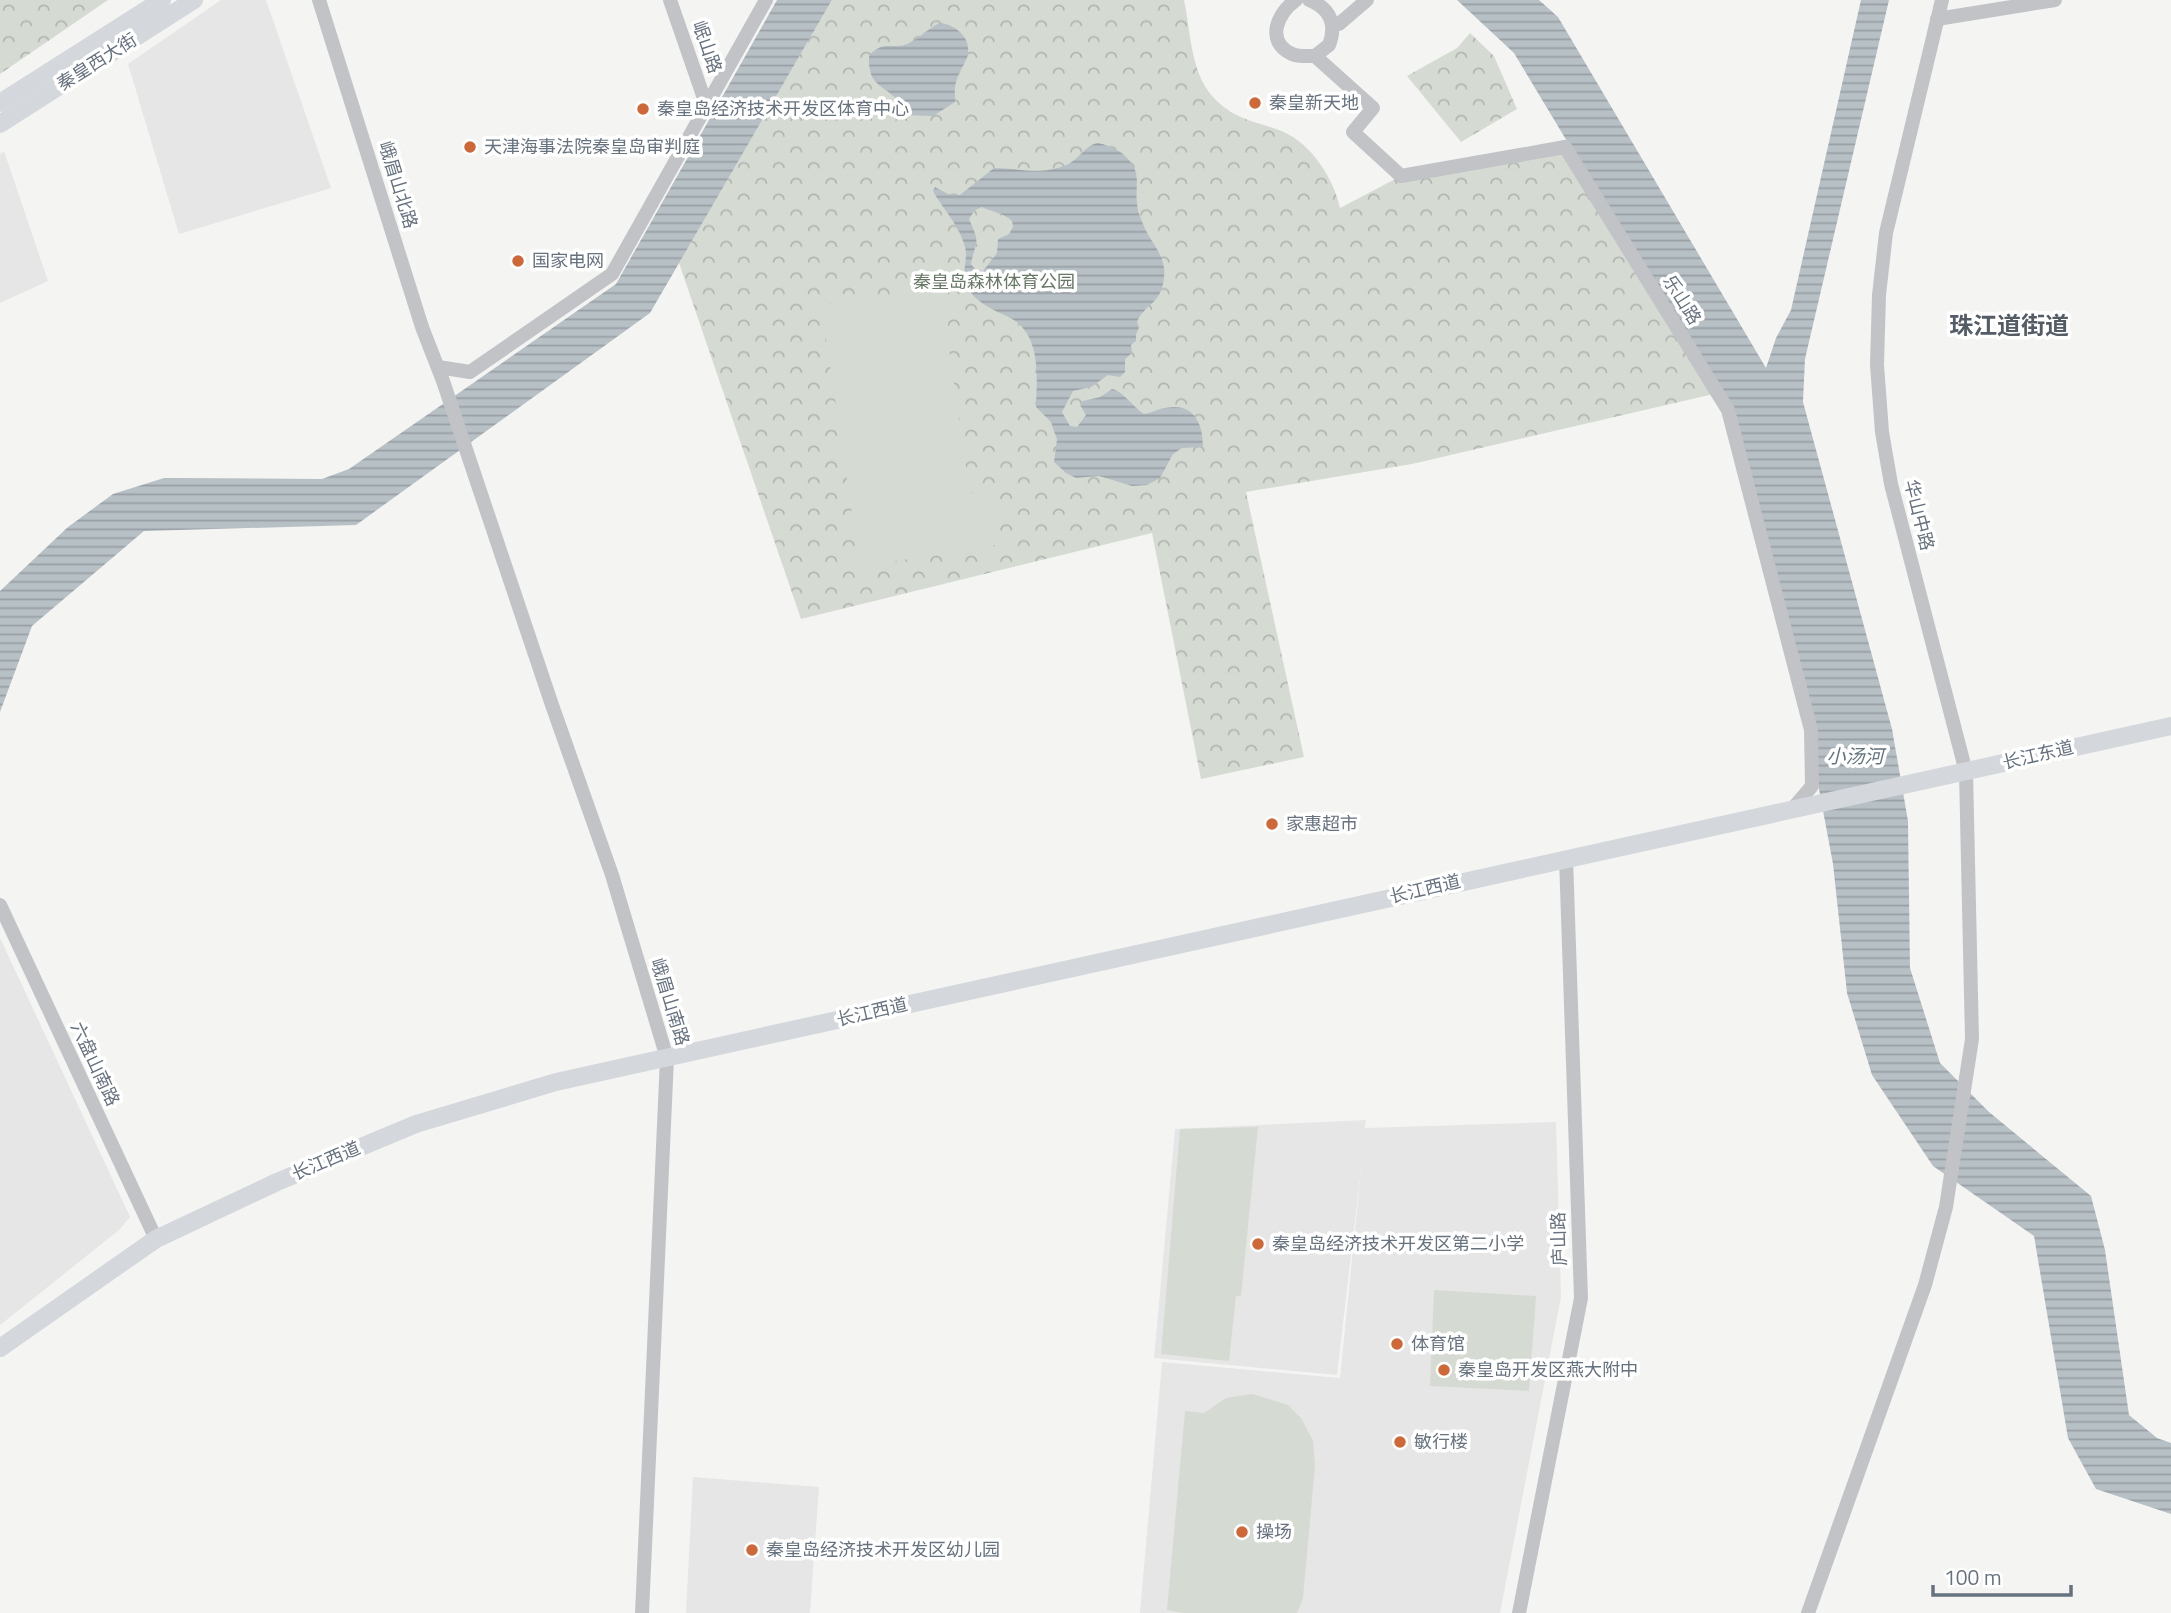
<svg xmlns="http://www.w3.org/2000/svg" width="2171" height="1613" viewBox="0 0 2171 1613" font-family="'Titillium Web','Noto Sans SC',sans-serif">
<style>
.built{fill:#e5e6e5}
.forest{fill:url(#forest-crowns)}
.pitch{fill:#d5dbd3}
.water{fill:url(#water-rules);fill-rule:evenodd}
.lines{fill:none;stroke-linecap:round;stroke-linejoin:round}
.minor{stroke:#c1c3c6;stroke-width:14}
.major{stroke:#d4d7db;stroke-width:18}
.poi-dot{fill:#ce6839;stroke:#fff;stroke-width:2.5}
.labels{text-anchor:middle;stroke-width:7;stroke-linejoin:round;paint-order:stroke}
.street-label{font-size:18px;fill:#67727f;stroke:#fff}
.poi-label{font-size:18px;fill:#67727f;stroke:#fff;text-anchor:start}
.park-label{font-size:18px;fill:#677765;stroke:#fff}
.water-label{font-size:19px;font-style:italic;fill:#63737c;stroke:#fff}
.district-label{font-size:24px;font-weight:bold;fill:#545c65;stroke:#fff}
</style>
<defs>
<pattern id="forest-crowns" width="20" height="18" patternUnits="userSpaceOnUse" patternTransform="scale(1.75)"><rect width="20" height="18" fill="#d5dbd3"/><path d="M2 6a3 3 0 1 1 6 0M12 15a3 3 0 1 1 6 0" fill="none" stroke="#b1b6b0"/></pattern>
<pattern id="water-rules" width="6" height="5" patternUnits="userSpaceOnUse" patternTransform="scale(1.75)"><rect width="6" height="5" fill="#b7c0c5"/><path d="M0 2.5h6" fill="none" stroke="#99a0a5"/></pattern>
</defs>
<rect width="100%" height="100%" fill="#f4f5f2"/>
<g class="built">
<polygon points="221,0 266,0 331,188 179,234 128,64"/>
<polygon points="4,151 48,281 0,303 0,154"/>
<polygon points="0,938 130,1217 119,1230 0,1325"/>
<polygon points="1366,1120 1365,1128 1556,1122 1561,1297 1500,1613 1140,1613 1162,1362 1340,1378 1362,1161 1337,1375 1154,1358 1175,1129"/>
<polygon points="693,1477 819,1487 810,1613 686,1613"/>
</g>
<g class="forest">
<polygon points="0,0 108,0 0,74"/>
<path d="M832,0H1184C1191,32 1190,71 1213,97C1235,121 1257,121 1284,132C1312,145 1334,179 1340,208L1401,176L1565,147L1718,393L1412,464L1246,492L1304,757L1201,779L1152,533L801,619L679,263Z"/>
<polygon points="1470,33 1494,56 1517,109 1461,142 1407,76 1457,48"/>
</g>
<g class="pitch">
<polygon points="940,288 970,493 993,491 1002,544 860,567 821,305"/>
<polygon points="1258,1127 1241,1296 1236,1296 1229,1361 1161,1354 1180,1129"/>
<polygon points="1434,1290 1536,1296 1529,1391 1430,1386"/>
<polygon points="1252,1394 1288,1405 1301,1418 1313,1441 1315,1466 1303,1598 1297,1613 1183,1613 1167,1610 1185,1411 1204,1413 1226,1398"/>
</g>
<g class="water">
<polygon points="777,0 832,0 650,313 356,525 144,531 32,626 0,712 0,591 68,527 113,494 164,478 322,479 349,469 616,284"/>
<polygon points="1457,0 1539,0 1558,17 1766,368 1776,338 1791,310 1861,0 1889,0 1805,359 1803,402 1892,729 1908,821 1910,968 1940,1063 1989,1112 2091,1196 2105,1250 2129,1415 2157,1438 2171,1443 2171,1514 2096,1489 2068,1438 2034,1236 1933,1166 1872,1075 1847,993 1833,864 1813,757 1734,419 1514,53"/>
<path d="M940,23C957,25 973,39 967,58C964,65 959,72 957,79C954,86 955,94 955,102L933,116L899,115L897,99C879,83 868,84 869,56C883,38 895,52 911,42C921,37 928,28 940,23Z"/>
<path d="M1098,143C1112,146 1125,152 1133,166C1140,177 1135,190 1137,203C1137,210 1140,217 1143,224C1150,243 1167,255 1164,278C1161,305 1145,303 1137,322L1139,328L1136,334V341L1131,345L1132,353L1125,359V372L1120,377L1108,375L1091,387L1073,391L1062,412L1070,426L1077,427L1086,415L1080,405L1083,401L1100,397L1112,389C1123,391 1133,407 1144,414C1152,413 1157,409 1165,408C1193,402 1203,422 1203,447L1182,448L1173,454L1160,478L1147,485L1132,486L1099,476L1076,478L1066,473L1054,462L1057,439L1054,431L1051,422L1036,407C1037,372 1042,329 1002,314C989,308 976,301 968,289C959,275 969,261 965,247C959,224 944,211 933,191L935,187L948,194L960,195L994,168C1021,168 1039,176 1066,165C1079,160 1085,145 1098,143ZM982,207C992,212 1004,213 1012,221L1013,227L1009,234L998,239L997,253L983,271L976,270L971,264C976,238 981,246 969,219L975,210Z"/>
</g>
<g class="lines">
<g class="minor">
<polyline points="319,0 422,327 443,381 552,705 612,875 667,1058 642,1613"/>
<polyline points="670,0 707,107"/>
<path d="M1296,0C1277,13 1265,42 1292,54C1299,57 1307,56 1315,56"/>
<path d="M1309,0C1330,8 1337,24 1329,45L1315,56L1373,108L1353,132L1401,176L1565,147L1728,410L1811,730L1812,786L1794,807"/>
<polyline points="1937,19 2055,0"/>
<polyline points="1333,24 1339,24 1367,0"/>
<polyline points="438,367 470,372 612,274 766,0"/>
<polyline points="0,905 156,1239"/>
<polyline points="1519,1613 1581,1298 1566,858"/>
<polyline points="1808,1613 1925,1285 1946,1207 1972,1039 1966,772 1891,484 1882,432 1877,365 1879,295 1886,233 1942,0"/>
</g>
<g class="major">
<polyline points="0,103 162,0"/>
<polyline points="0,124 194,0"/>
<polyline points="0,1348 156,1239 277,1182 416,1124 556,1082 2171,726"/>
</g>
</g>
<g class="poi-dot">
<circle cx="1255" cy="103" r="7"/>
<circle cx="643" cy="109" r="7"/>
<circle cx="470" cy="147" r="7"/>
<circle cx="518" cy="261" r="7"/>
<circle cx="1272" cy="824" r="7"/>
<circle cx="1258" cy="1244" r="7"/>
<circle cx="1397" cy="1344" r="7"/>
<circle cx="1444" cy="1370" r="7"/>
<circle cx="1400" cy="1442" r="7"/>
<circle cx="1242" cy="1532" r="7"/>
<circle cx="752" cy="1550" r="7"/>
</g>
<g class="labels">
<g class="street-label">
<text transform="translate(707 47) rotate(71)" y="6">岷山路</text>
<text transform="translate(97 62) rotate(-32)" y="6">秦皇西大街</text>
<text transform="translate(398 185) rotate(73)" y="6">峨眉山北路</text>
<text transform="translate(1682 300) rotate(58)" y="6">乐山路</text>
<text transform="translate(1919 515) rotate(76)" y="6">华山中路</text>
<text transform="translate(2038 755) rotate(-13)" y="6">长江东道</text>
<text transform="translate(1425 889) rotate(-13)" y="6">长江西道</text>
<text transform="translate(670 1002) rotate(73)" y="6">峨眉山南路</text>
<text transform="translate(872 1012) rotate(-13)" y="6">长江西道</text>
<text transform="translate(95 1064) rotate(65)" y="6">六盘山南路</text>
<text transform="translate(326 1161) rotate(-23)" y="6">长江西道</text>
<text transform="translate(1559 1239) rotate(-92)" y="6">庐山路</text>
</g>
<g class="poi-label">
<text x="1269" y="109">秦皇新天地</text>
<text x="657" y="115">秦皇岛经济技术开发区体育中心</text>
<text x="484" y="153">天津海事法院秦皇岛审判庭</text>
<text x="532" y="267">国家电网</text>
<text x="1286" y="830">家惠超市</text>
<text x="1272" y="1250">秦皇岛经济技术开发区第二小学</text>
<text x="1411" y="1350">体育馆</text>
<text x="1458" y="1376">秦皇岛开发区燕大附中</text>
<text x="1414" y="1448">敏行楼</text>
<text x="1256" y="1538">操场</text>
<text x="766" y="1556">秦皇岛经济技术开发区幼儿园</text>
</g>
<g class="park-label">
<text x="994" y="288">秦皇岛森林体育公园</text>
</g>
<g class="water-label">
<text x="1855" y="763">小汤河</text>
</g>
<g class="district-label">
<text x="2009" y="334">珠江道街道</text>
</g>
</g>
<path d="M1933 1585v10h138v-10" fill="none" stroke="#67727f" stroke-width="3.5"/>
<text x="1944" y="1585" font-size="21" fill="#67727f" stroke="#ffffff" stroke-width="5" paint-order="stroke">100 m</text>
</svg>
